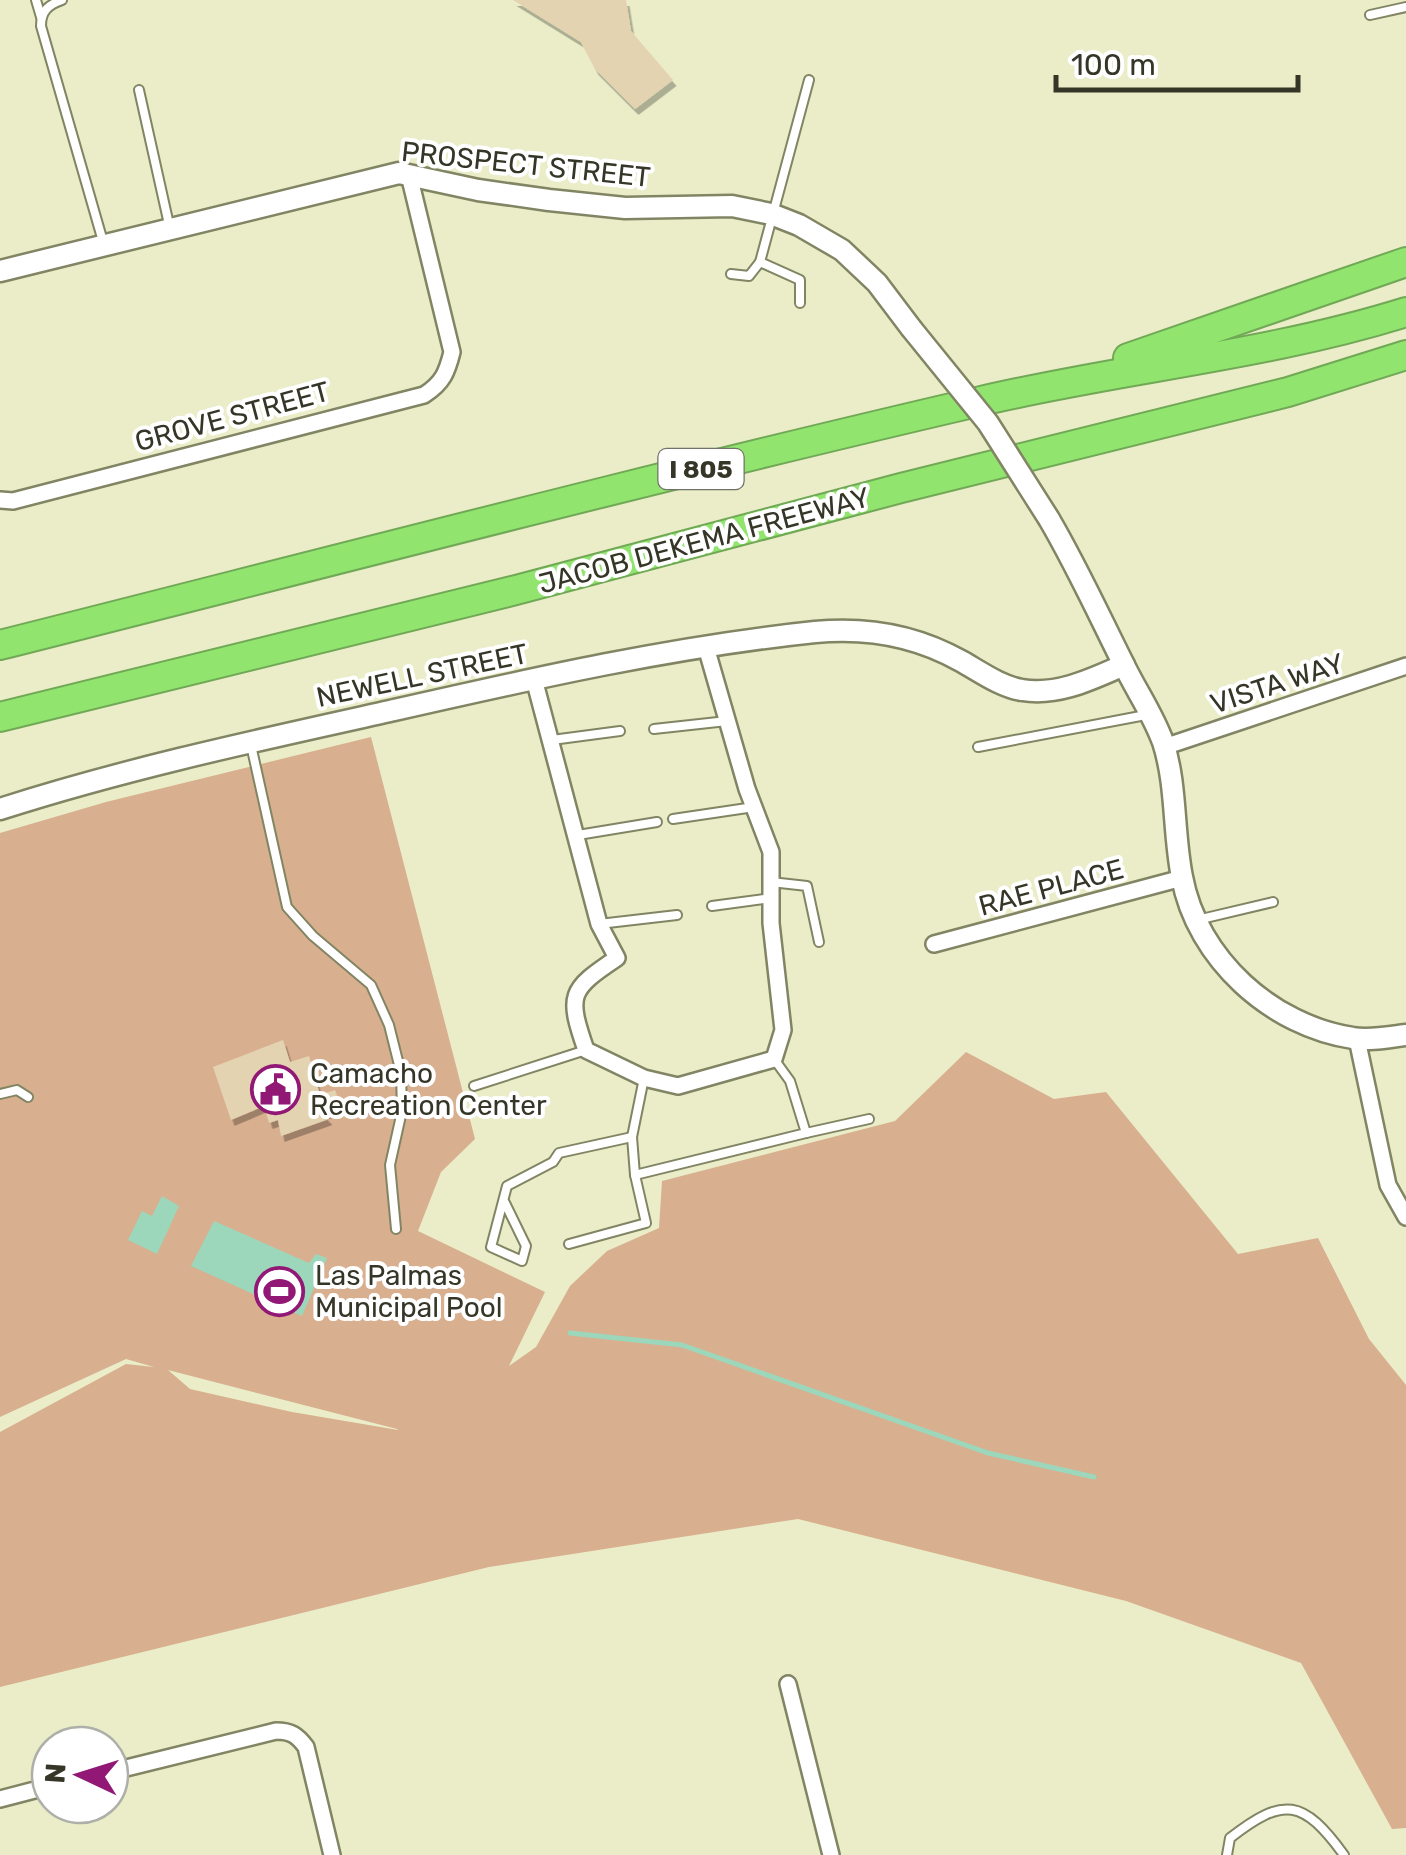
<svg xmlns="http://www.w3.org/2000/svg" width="1406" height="1855" viewBox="0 0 1406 1855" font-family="Rubik,sans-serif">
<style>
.green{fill:#d8af8f;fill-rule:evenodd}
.water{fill:#9cd7bb}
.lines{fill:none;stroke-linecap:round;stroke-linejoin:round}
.stream{stroke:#9cd7bb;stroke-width:5}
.building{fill:#e4d3b1;filter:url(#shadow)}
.lane-casing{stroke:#828563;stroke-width:12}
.street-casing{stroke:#828563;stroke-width:20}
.secondary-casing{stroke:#828563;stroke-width:25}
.highway-casing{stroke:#71a856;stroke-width:32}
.lane{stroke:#fff;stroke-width:8}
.street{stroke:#fff;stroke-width:15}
.secondary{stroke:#fff;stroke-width:20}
.highway{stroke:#91e56f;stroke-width:28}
.secondary-bridge-casing{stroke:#828563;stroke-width:25;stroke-linecap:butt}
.secondary-bridge{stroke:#fff;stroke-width:20}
.labels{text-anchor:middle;stroke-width:8;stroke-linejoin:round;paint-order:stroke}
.shield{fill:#fff;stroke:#727268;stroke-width:2.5}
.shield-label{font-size:25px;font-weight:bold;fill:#353627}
.street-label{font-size:28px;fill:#353627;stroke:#fff}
.poi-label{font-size:28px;fill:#353627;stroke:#fff;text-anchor:start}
</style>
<defs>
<filter id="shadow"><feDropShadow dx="3.5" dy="6" stdDeviation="0" flood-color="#0004"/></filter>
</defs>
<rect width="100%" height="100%" fill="#eaedc8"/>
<path class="green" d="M371,737L475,1139L441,1172L418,1231L545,1292L509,1366L536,1347L570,1286L607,1251L659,1228L662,1181L895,1121L966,1052L1054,1099L1106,1092L1238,1254L1318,1238L1369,1339L1406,1385V1828L1392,1829L1301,1663L1126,1601L798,1519L489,1567L0,1687V1432L126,1364L154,1367L126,1359L0,1417V833L106,802ZM168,1370L397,1429L398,1430L292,1412L190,1389Z"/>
<g class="water">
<polygon points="162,1196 179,1206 157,1254 128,1240 142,1211 152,1216"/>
<polygon points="214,1221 309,1263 316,1254 327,1258 302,1316 191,1266"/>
</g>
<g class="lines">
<polyline class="stream" points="570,1333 682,1345 988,1453 1094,1477"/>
</g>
<g class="building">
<polygon points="513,0 626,0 631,31 673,80 635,109 595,69 581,42"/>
<polygon points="283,1040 290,1062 309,1056 320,1095 335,1090 341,1107 324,1114 329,1119 281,1136 278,1120 269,1123 264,1106 231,1120 213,1067"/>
</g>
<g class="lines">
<defs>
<g id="lane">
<polyline points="36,0 41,17"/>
<path d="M62,0C48,5 41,11 41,26L104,245"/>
<polyline points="1370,15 1406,7"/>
<polyline points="139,90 170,229"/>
<polyline points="731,274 749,276 760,262"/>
<polyline points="800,303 800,280 760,262 809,80"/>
<polyline points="654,729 727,721"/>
<polyline points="552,740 620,731"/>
<polyline points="251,745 287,907 313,936 371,985 389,1025 401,1073 402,1111 390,1165 396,1229"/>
<polyline points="978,747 1151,714"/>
<polyline points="673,819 754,807"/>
<polyline points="578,835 657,822"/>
<polyline points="771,882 807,886 819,942"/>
<polyline points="712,906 771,898"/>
<polyline points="1197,920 1273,902"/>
<polyline points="599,924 677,915"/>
<polyline points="474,1086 586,1050"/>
<polyline points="0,1094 17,1090 28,1097"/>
<polyline points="806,1133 869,1119"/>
<polyline points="635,1175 632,1137 644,1078"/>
<polyline points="504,1201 526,1246 522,1261 491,1247 507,1186 553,1162 559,1153 632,1137"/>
<polyline points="569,1244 646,1223 635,1175 806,1133 790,1081 774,1059"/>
<path d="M1227,1855L1230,1838C1284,1796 1303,1799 1344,1855"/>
</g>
<g id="street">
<path d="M0,500L13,501L424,395C443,383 447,372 452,352L409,175"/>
<path d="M534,679L599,924L617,958C569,990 567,995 586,1050L644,1078L678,1086L774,1059L783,1030L771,923V852L747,789L706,647"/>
<polyline points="1164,747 1406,666"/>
<polyline points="934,944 1182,878"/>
<polyline points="1357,1039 1388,1185 1406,1217"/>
<polyline points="788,1684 831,1855"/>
<path d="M110,1772L276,1731C291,1731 297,1735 306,1747L332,1855"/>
<polyline points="0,1799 50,1786"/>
</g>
<g id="secondary">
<polyline points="0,271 399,173 478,190 549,200 625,208 732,206 771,214 799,225 842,250 877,283 911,328"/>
<path d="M1049,519C1076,565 1098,613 1122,661C1135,689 1152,712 1163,742C1177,785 1173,832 1182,877C1197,959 1272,1026 1353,1038C1370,1041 1389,1037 1406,1035"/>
<path d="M0,809C128,768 259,740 390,711C531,679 671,647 815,632C867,627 915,635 961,661C979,671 1001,687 1022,690C1058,696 1092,679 1124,665"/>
</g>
<g id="highway">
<polyline points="1128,358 1406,262"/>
<path d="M0,645C325,563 650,478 977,402C1119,368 1266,356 1406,312"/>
<polyline points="0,717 516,590 901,488 1288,392 1406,355"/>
</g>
</defs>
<use href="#lane" class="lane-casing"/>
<use href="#street" class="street-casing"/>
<use href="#secondary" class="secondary-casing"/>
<use href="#highway" class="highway-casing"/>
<use href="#lane" class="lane"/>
<use href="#street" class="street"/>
<use href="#secondary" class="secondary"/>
<use href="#highway" class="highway"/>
<defs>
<polyline id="secondary-bridge" points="911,328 988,423 1049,519"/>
</defs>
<use href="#secondary-bridge" class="secondary-bridge-casing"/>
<use href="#secondary-bridge" class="secondary-bridge"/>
</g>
<defs>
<symbol id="civic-ring" viewBox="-11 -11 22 22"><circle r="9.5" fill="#fff" stroke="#921875" stroke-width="1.5"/><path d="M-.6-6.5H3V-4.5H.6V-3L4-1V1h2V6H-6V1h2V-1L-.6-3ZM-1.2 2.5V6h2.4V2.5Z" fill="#921875"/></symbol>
<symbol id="stadium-ring" viewBox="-11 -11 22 22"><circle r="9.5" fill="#fff" stroke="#921875" stroke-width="1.5"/><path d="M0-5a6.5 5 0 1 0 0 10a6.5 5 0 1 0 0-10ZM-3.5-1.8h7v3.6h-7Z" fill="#921875"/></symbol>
</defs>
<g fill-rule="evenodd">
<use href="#civic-ring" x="248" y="1062" width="55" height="55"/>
<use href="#stadium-ring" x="252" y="1264" width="55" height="55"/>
</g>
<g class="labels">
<rect class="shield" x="658.5" y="449" width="85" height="40" rx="8"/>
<g class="shield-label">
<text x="701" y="478">I 805</text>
</g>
<g class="street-label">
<text transform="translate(526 164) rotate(6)" y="10">PROSPECT STREET</text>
<text transform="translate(232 416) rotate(-15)" y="10">GROVE STREET</text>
<text transform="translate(704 540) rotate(-15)" y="10">JACOB DEKEMA FREEWAY</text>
<text transform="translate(422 675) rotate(-12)" y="10">NEWELL STREET</text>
<text transform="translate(1277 683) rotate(-18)" y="10">VISTA WAY</text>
<text transform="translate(1051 887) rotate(-15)" y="10">RAE PLACE</text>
</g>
<g class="poi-label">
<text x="310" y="1083">Camacho<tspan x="310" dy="32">Recreation Center</tspan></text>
<text x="315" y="1285">Las Palmas<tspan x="315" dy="32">Municipal Pool</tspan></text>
</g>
</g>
<g transform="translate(80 1775) rotate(274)"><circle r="48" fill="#ffffff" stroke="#aeafa9" stroke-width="2.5"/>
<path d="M0-8L18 38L0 25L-18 38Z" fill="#921875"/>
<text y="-15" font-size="28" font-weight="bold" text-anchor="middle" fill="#353627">N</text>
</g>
<path d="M1056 75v15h242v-15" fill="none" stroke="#353627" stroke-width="5"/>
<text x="1071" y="75" font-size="30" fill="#353627" stroke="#ffffff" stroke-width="8" paint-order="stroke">100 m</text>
</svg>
